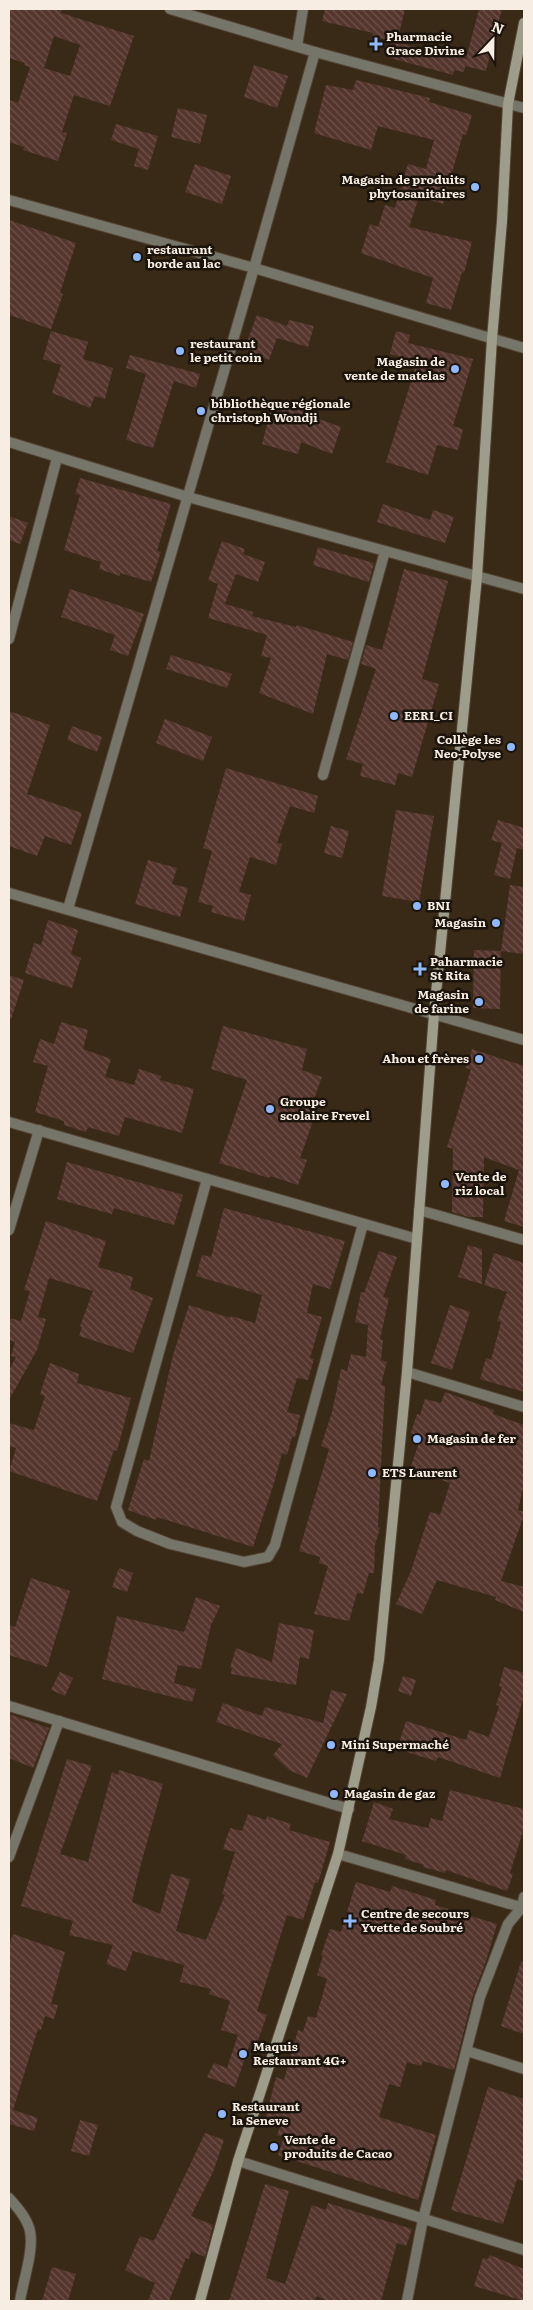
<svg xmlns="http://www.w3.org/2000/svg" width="533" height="2310" viewBox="0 0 533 2310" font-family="Literata,serif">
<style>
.building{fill:url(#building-back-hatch);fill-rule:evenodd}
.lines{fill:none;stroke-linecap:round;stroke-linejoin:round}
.minor-casing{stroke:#544433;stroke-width:12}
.tertiary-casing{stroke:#544433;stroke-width:12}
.secondary-casing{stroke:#544433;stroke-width:12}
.minor{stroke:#757569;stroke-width:10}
.tertiary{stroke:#757569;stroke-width:10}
.secondary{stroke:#9e9d8b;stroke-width:10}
.poi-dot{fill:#90b8fd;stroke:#1b140c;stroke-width:2}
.labels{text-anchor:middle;stroke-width:5;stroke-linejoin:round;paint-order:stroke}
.poi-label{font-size:12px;font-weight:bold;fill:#f8ede2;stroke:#1b140c;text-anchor:start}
</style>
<defs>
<pattern id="building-back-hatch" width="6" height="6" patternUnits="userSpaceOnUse" patternTransform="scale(1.25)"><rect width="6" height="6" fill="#55362e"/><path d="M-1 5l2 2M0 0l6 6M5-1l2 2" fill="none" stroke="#6e534c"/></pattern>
</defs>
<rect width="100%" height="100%" fill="#392917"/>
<g class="building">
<path d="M9,9H62L61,13L134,36L110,106L74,95L62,132L67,133L58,161L23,150L24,147L9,142V100L18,103L30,67L24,65L25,63L9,58ZM54,36L80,45L70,76L44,68Z"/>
<polygon points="325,9 405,9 397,42 372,36 373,33 322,21"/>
<polygon points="479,9 502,9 486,71 465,66 464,72 454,70 453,75 387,57 391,41 466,59"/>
<polygon points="254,65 288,76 277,108 244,97"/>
<polygon points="356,80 430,98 429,102 472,115 466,135 463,134 443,204 419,197 409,227 472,242 464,273 462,272 451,310 426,303 433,278 361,253 370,224 378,227 385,205 395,208 408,164 426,169 434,140 378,126 371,150 314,133 326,85 353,90"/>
<polygon points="178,108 207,115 200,144 171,137"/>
<polygon points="116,124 158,136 148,170 134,166 139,149 111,140"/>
<polygon points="195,164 231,176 222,204 185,192"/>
<polygon points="9,220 76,243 60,293 63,294 51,329 9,315"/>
<polygon points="257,315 287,326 289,320 314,326 308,347 277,338 269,360 244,350"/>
<polygon points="51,331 88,342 83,359 113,368 105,399 95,396 90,408 52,393 61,365 43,359"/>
<polygon points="396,331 410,335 408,343 473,359 453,426 463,429 458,450 437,445 428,475 386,462 417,362 390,354"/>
<polygon points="130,355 200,374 196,388 174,381 153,448 126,440 146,374 126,368"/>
<polygon points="273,402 309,412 308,415 341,427 332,454 301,442 298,454 262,444"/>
<polygon points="80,478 171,504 157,551 161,552 151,582 120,573 120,576 99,569 101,562 64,550 80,495 75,494"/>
<polygon points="383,504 430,520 433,510 454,517 445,543 377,522"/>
<polygon points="9,516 28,523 20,544 9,540"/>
<polygon points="222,541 245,549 243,554 265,562 258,582 236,574 225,604 253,612 252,616 296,627 297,625 353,642 348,660 327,654 313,714 259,693 271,658 261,656 267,635 208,618 218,584 208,580"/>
<polygon points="318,547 374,563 369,582 313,565"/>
<polygon points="404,569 448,581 422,679 439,684 412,777 398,773 395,785 360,776 363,764 346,759 376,669 361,664 366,645 382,650"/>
<polygon points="70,589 144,614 128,656 110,650 115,635 61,617"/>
<polygon points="171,655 232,674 227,688 166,669"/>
<polygon points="9,711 50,725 27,794 82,813 71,845 45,836 37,856 9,846"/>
<polygon points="165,719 212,737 203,761 156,743"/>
<polygon points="72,726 102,737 97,752 67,740"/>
<polygon points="226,768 318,796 314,813 290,806 277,843 282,844 276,865 250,857 239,892 251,895 244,921 211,912 213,906 198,902 212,851 203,848"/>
<polygon points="396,810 434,816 419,902 382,896"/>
<polygon points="498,820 524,828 524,850 517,848 510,879 494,875 502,843 491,840"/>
<polygon points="331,826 349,831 342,858 324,853"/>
<polygon points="148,860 177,868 172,884 188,888 180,917 135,904"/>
<polygon points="510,885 524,887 524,954 501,951"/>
<polygon points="48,920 78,930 71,954 81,958 72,988 25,973 34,943 41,945"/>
<polygon points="474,950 501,951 500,1009 473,1008"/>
<polygon points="9,975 24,980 11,1019 9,1019"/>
<polygon points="61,1022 88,1030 83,1049 111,1059 105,1077 134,1085 139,1069 161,1076 160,1080 194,1089 182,1133 125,1117 119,1136 88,1127 86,1132 64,1125 64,1121 35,1112 48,1066 33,1062 40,1039 54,1044"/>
<polygon points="223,1026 307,1049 302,1070 322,1077 314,1099 320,1101 300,1158 307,1160 298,1185 270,1176 269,1178 219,1163 247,1080 211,1069"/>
<polygon points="472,1049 524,1066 524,1227 504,1221 519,1170 484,1157 483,1217 469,1217 452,1212 453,1149 447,1147 471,1069 466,1068"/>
<polygon points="67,1162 183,1195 174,1225 114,1208 112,1214 57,1199"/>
<polygon points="224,1208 345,1241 330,1289 313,1284 307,1313 322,1317 310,1358 314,1359 308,1380 297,1378 287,1412 300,1415 295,1437 292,1437 287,1455 282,1453 275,1480 253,1547 157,1517 156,1520 128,1510 144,1459 149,1461 173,1355 189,1305 230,1318 231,1316 255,1323 262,1295 196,1276 202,1255 211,1257"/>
<polygon points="46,1221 106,1241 98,1267 133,1277 130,1289 153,1298 133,1353 79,1336 82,1327 80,1326 93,1291 49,1278 38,1317 46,1319 37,1350 9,1400 9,1370 16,1357 11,1356 15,1342 9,1340 9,1318 21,1321 30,1291 24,1290"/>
<polygon points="468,1245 482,1249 482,1284 458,1277"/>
<polygon points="379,1251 397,1257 383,1297 389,1298 380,1339 383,1340 381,1360 387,1362 381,1385 385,1386 378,1527 380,1528 375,1545 374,1573 369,1573 363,1594 357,1593 349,1621 314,1614 328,1566 319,1563 320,1557 299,1551 329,1449 321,1446 332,1412 341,1369 347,1371 351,1354 366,1357 368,1325 355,1322 361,1292 364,1293"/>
<polygon points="494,1253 524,1263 524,1392 480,1379 486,1358 491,1360 501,1322 497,1321 507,1292 484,1285"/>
<polygon points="450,1305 470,1312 452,1370 431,1363"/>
<polygon points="50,1363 79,1374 77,1383 131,1398 117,1451 114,1450 97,1501 9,1471 16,1448 9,1446 9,1423 34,1430 45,1396 40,1394"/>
<polygon points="445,1392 494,1410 493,1414 524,1425 524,1484 518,1510 524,1512 524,1515 501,1581 524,1587 524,1612 495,1600 496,1597 437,1580 422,1614 396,1604 411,1571 430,1512 440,1515 450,1483 410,1469 421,1437 411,1433 417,1414 420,1415 425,1399 441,1403"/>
<polygon points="119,1568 133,1573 127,1592 112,1587"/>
<polygon points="31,1578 70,1591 47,1667 9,1655 9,1625 15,1627"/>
<polygon points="196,1597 220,1606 211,1625 201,1669 178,1665 174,1683 196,1689 192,1702 102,1679 117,1616 184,1632"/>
<polygon points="279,1623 314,1630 309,1659 300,1657 296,1685 231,1674 232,1668 230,1668 236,1648 272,1662"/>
<polygon points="504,1667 524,1673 524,1696 500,1778 438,1757 436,1761 397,1749 406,1721 466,1740 469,1730 489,1737 499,1706 496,1705 502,1687 499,1686"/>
<polygon points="60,1672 73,1678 65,1696 51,1690"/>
<polygon points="403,1676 416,1680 411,1696 398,1691"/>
<polygon points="331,1690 347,1694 307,1778 289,1770 273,1755 282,1744 216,1722 223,1703 262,1716 265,1707 323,1723"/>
<polygon points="9,1714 49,1728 33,1768 9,1758"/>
<polygon points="67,1759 92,1766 60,1854 88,1862 112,1772 118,1775 119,1770 163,1784 138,1875 132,1902 160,1914 171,1874 190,1879 176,1931 206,1940 225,1895 222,1894 235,1852 223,1849 230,1828 242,1831 248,1814 266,1820 267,1816 291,1824 289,1830 330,1842 318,1883 315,1882 303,1920 287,1915 257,2011 267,2015 257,2043 251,2041 235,2087 207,2077 214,2063 227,2068 238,2035 221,2030 230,2001 209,1994 211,1989 180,1982 184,1965 133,1951 126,1971 106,1964 113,1945 69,1935 73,1921 21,1906"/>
<polygon points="450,1790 524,1809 524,1828 510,1873 513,1874 507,1891 446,1870 445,1873 423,1867 424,1865 405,1859 406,1855 362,1841 374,1802 393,1809 389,1819 428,1828 431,1818 442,1821"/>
<polygon points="356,1882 390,1892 392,1886 436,1900 435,1905 497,1924 486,1961 473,1995 454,2070 423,2061 421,2066 407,2062 400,2087 389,2084 379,2117 436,2135 418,2200 278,2155 284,2137 277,2135 281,2124 265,2120 276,2077 284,2080 298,2030 303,2032 308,2016 316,2018 327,1979 317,1975 323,1956 321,1955 330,1929 341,1932"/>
<polygon points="13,1934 65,1952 51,2004 58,2005 54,2019 45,2016 41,2030 38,2029 13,2110 38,2118 34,2131 9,2124 9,1945"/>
<polygon points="521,1962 524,1963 524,2034 501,2026"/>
<polygon points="488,2087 524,2099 524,2181 517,2179 503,2224 451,2210"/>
<polygon points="80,2120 98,2125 89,2156 71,2151"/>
<polygon points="205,2133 224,2140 213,2172 191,2216 213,2225 205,2257 191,2251 189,2259 186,2258 169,2301 148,2301 155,2283 125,2270 140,2236 154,2241"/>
<polygon points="265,2184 289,2191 266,2278 285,2284 312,2205 326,2210 328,2203 412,2229 406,2246 397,2243 381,2301 328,2301 317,2296 314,2301 229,2301"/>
<polygon points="490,2255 524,2269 524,2301 474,2286 483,2258 488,2259"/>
<polygon points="52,2267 76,2274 68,2301 42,2301"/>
</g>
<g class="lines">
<defs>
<g id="minor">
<polyline points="297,46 303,9"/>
<polyline points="9,200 254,268 524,348"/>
<polyline points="9,442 188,497 524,589"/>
<polyline points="9,639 57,458"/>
<polyline points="323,775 385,551"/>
<polyline points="9,893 524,1040"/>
<polyline points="68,909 254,268 315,52"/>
<polyline points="9,1122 417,1239"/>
<polyline points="207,1179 116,1507 122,1522 137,1531 170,1544 244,1562 268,1557 275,1545 363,1224"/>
<polyline points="419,1210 524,1240"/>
<polyline points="9,1230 39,1130"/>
<polyline points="407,1372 524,1407"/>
<polyline points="9,1706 349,1809"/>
<polyline points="338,1854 524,1908"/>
<polyline points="9,1857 59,1721"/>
<polyline points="467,2051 524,2069"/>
<polyline points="238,2161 524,2250"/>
<path d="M9,2198C17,2207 27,2218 30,2231C34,2251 23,2281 20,2301"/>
<polyline points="407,2301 423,2219 480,1997 508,1924 522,1907 524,1897"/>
</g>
<polyline id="tertiary" points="170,9 315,52 524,108"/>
<polyline id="secondary" points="200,2301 238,2161 338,1854 371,1707 379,1660 407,1372 434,1014 477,577 492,339 502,221 508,104 524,23"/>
</defs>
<use href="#minor" class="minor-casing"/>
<use href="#tertiary" class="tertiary-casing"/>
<use href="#secondary" class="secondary-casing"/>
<use href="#minor" class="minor"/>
<use href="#tertiary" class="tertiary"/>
<use href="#secondary" class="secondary"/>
</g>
<g class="poi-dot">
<path d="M373.5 36.5h5v5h5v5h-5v5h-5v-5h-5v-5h5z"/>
<circle cx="475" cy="187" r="5"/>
<circle cx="137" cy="257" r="5"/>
<circle cx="180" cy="351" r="5"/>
<circle cx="455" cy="369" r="5"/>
<circle cx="201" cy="411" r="5"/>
<circle cx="394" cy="716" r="5"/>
<circle cx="511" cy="747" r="5"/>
<circle cx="417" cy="906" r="5"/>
<circle cx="496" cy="923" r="5"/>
<path d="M417.5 961.5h5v5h5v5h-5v5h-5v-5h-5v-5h5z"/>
<circle cx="479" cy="1002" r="5"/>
<circle cx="479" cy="1059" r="5"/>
<circle cx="270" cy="1109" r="5"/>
<circle cx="445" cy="1184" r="5"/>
<circle cx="417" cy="1439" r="5"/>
<circle cx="372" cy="1473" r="5"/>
<circle cx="331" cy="1745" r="5"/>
<circle cx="334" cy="1794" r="5"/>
<path d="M347.5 1913.5h5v5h5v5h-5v5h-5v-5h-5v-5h5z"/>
<circle cx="243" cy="2054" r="5"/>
<circle cx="222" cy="2114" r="5"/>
<circle cx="274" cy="2147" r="5"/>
</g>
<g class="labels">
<g class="poi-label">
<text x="386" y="41">Pharmacie<tspan x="386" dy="14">Grace Divine</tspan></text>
<text x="465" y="184" text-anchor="end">Magasin de produits<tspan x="465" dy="14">phytosanitaires</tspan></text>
<text x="147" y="254">restaurant<tspan x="147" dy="14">borde au lac</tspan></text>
<text x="190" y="348">restaurant<tspan x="190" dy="14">le petit coin</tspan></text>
<text x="445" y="366" text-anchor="end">Magasin de<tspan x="445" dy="14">vente de matelas</tspan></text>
<text x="211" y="408">bibliothèque régionale<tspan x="211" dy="14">christoph Wondji</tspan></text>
<text x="404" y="720">EERI_CI</text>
<text x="501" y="744" text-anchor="end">Collège les<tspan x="501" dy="14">Neo-Polyse</tspan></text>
<text x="427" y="910">BNI</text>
<text x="486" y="927" text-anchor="end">Magasin</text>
<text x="430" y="966">Paharmacie<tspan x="430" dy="14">St Rita</tspan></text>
<text x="469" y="999" text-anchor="end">Magasin<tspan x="469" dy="14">de farine</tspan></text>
<text x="469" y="1063" text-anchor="end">Ahou et frères</text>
<text x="280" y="1106">Groupe<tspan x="280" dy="14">scolaire Frevel</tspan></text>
<text x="455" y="1181">Vente de<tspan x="455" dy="14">riz local</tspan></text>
<text x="427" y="1443">Magasin de fer</text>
<text x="382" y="1477">ETS Laurent</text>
<text x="341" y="1749">Mini Supermaché</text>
<text x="344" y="1798">Magasin de gaz</text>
<text x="361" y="1918">Centre de secours<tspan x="361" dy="14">Yvette de Soubré</tspan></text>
<text x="253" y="2051">Maquis<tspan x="253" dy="14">Restaurant 4G+</tspan></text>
<text x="232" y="2111">Restaurant<tspan x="232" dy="14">la Seneve</tspan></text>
<text x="284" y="2144">Vente de<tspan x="284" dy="14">produits de Cacao</tspan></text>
</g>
</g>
<rect width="533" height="2310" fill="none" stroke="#f8ede2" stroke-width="20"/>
<g transform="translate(493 40) rotate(22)" stroke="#1b140c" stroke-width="4" paint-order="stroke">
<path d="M0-4L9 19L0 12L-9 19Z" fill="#f8ede2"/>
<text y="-8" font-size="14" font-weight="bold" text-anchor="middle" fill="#f8ede2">N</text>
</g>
</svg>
